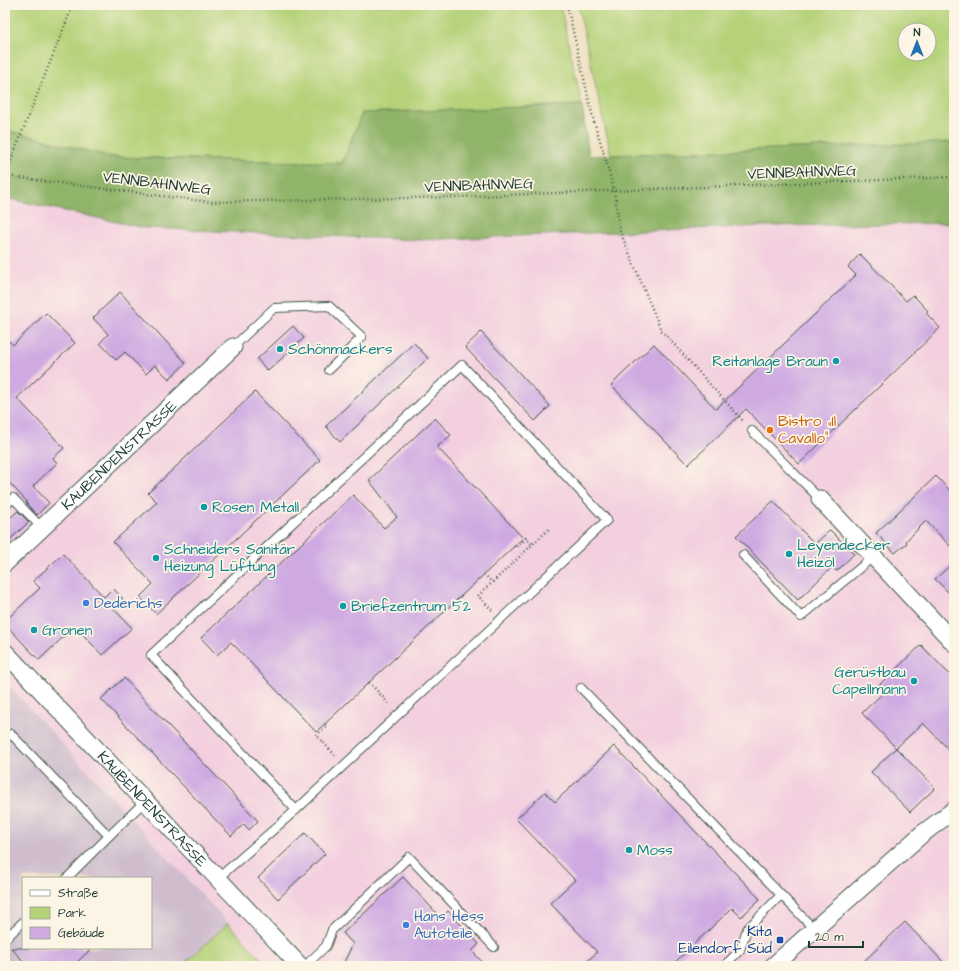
<svg xmlns="http://www.w3.org/2000/svg" width="959" height="971" viewBox="0 0 959 971" font-family="'Architects Daughter',sans-serif">
<style>
.built{fill:#f3cfdf}
.industrial{fill:#cfbdce;fill-rule:evenodd}
.green{fill:#b5d279;stroke:#6a8856;fill-rule:evenodd}
.forest{fill:#90b469;stroke:#58784e}
.building{fill:#cfaae2}
.lines{fill:none;stroke-linecap:round;stroke-linejoin:round}
.service-casing{stroke:#3e5549;stroke-width:10}
.minor-casing{stroke:#3e5549;stroke-width:19}
.path{stroke:#3e5549;stroke-width:2.5;stroke-dasharray:1 3;stroke-linecap:butt}
.service{stroke:#fff;stroke-width:8}
.minor{stroke:#fff;stroke-width:17}
.culture-dot{fill:#0f9aa8;stroke:#fcf5e5;stroke-width:1.5}
.food-dot{fill:#e8710a;stroke:#fcf5e5;stroke-width:1.5}
.shop-dot{fill:#3f7fe0;stroke:#fcf5e5;stroke-width:1.5}
.transit-dot{fill:#1a4fb4;stroke:#fcf5e5;stroke-width:1.5}
.labels{text-anchor:middle;stroke-width:3.5;stroke-linejoin:round;paint-order:stroke}
.street-label{font-size:15px;fill:#1f3d34;stroke:#fcf5e5}
.culture-label{font-size:15px;fill:#0d838f;stroke:#fcf5e5;text-anchor:start}
.food-label{font-size:15px;fill:#c56008;stroke:#fcf5e5;text-anchor:start}
.shop-label{font-size:15px;fill:#366cbe;stroke:#fcf5e5;text-anchor:start}
.transit-label{font-size:15px;fill:#164399;stroke:#fcf5e5;text-anchor:end}
</style>
<rect width="100%" height="100%" fill="#fcf5e5"/>
<filter id="ink" filterUnits="userSpaceOnUse"><feTurbulence type="fractalNoise" baseFrequency=".025" numOctaves="2"/><feDisplacementMap in="SourceGraphic" scale="8" xChannelSelector="R" yChannelSelector="G"/><feConvolveMatrix kernelMatrix="1 2 1 2 8 2 1 2 1" color-interpolation-filters="sRGB"/></filter>
<filter id="wash" filterUnits="userSpaceOnUse"><feTurbulence type="fractalNoise" baseFrequency=".012" numOctaves="4" result="noise"/><feDisplacementMap in="SourceGraphic" scale="16" xChannelSelector="R" yChannelSelector="G"/><feGaussianBlur stdDeviation="0.9" result="paint"/><feColorMatrix in="noise" values="0 0 0 0 0 0 0 0 0 0 0 0 0 0 0 0 0 1.4 0 .05"/><feComposite in="paint" operator="in"/></filter>
<g filter="url(#wash)">
<rect width="100%" height="100%" fill="#eedfbe"/>
<polygon class="built" points="5,198 144,228 418,240 766,226 954,223 954,966 268,966 5,682"/>
<path class="industrial" d="M5,682L228,923L182,966H5ZM23,878H151V948H23Z"/>
<g class="green">
<polygon points="5,5 560,5 582,105 362,113 342,163 112,157 5,130"/>
<path d="M578,5H954V142L611,155ZM905,30H929V54H905Z"/>
<polygon points="228,923 268,966 182,966"/>
</g>
<polygon class="forest" points="582,105 589,156 954,142 954,223 766,226 418,240 144,228 5,198 5,130 112,157 342,163 362,113"/>
<g id="blocks">
<g class="building">
<polygon points="860,254 906,301 913,295 928,311 926,313 940,328 799,464 746,409 688,465 611,385 654,344 716,409 856,275 848,267"/>
<polygon points="120,292 186,363 169,379 155,365 146,374 125,352 116,360 100,343 108,334 93,318"/>
<polygon points="46,313 75,343 17,398 64,448 53,458 57,463 33,486 49,503 37,515 26,503 27,502 5,478 5,337 13,345"/>
<polygon points="293,326 304,338 268,371 257,359"/>
<polygon points="481,332 550,406 535,421 465,347"/>
<polygon points="414,343 428,358 340,442 326,426"/>
<polygon points="255,392 320,460 156,614 140,597 153,584 113,542 157,502 148,493"/>
<polygon points="435,418 451,435 437,447 523,538 316,732 231,642 217,655 201,638 353,495 384,528 397,517 369,480"/>
<polygon points="936,476 954,495 954,550 926,521 906,541 907,543 895,553 876,533"/>
<polygon points="773,501 815,544 830,530 854,554 837,571 832,567 798,600 736,536"/>
<polygon points="18,511 29,522 5,544 5,522"/>
<polygon points="63,554 104,597 113,588 123,599 113,608 132,628 102,655 75,626 39,660 5,624 5,621 40,588 33,581"/>
<polygon points="954,562 954,598 935,579"/>
<polygon points="921,645 954,679 954,755 923,723 896,748 862,713 884,692 878,686"/>
<polygon points="124,678 258,821 249,830 244,824 231,836 101,699"/>
<polygon points="614,746 760,899 741,917 732,908 671,966 582,966 597,952 550,903 575,880 516,819 545,792 555,802"/>
<polygon points="896,748 935,788 910,812 871,772"/>
<polygon points="305,833 325,854 278,899 258,878"/>
<polygon points="403,877 441,918 448,911 479,944 472,951 486,966 342,966 353,944 343,933"/>
<polygon points="905,922 947,966 859,966"/>
<polygon points="11,948 92,948 73,966 28,966"/>
</g>
</g>
</g>
<g filter="url(#ink)">
<use href="#blocks" fill-opacity="0" stroke="#3e5549" stroke-width="1"/>
<g class="lines">
<defs>
<g id="service">
<polyline points="233,347 274,308 329,306 362,337 329,370"/>
<polyline points="752,431 820,499"/>
<polyline points="5,506 13,498 42,528"/>
<polyline points="743,555 801,617 873,557"/>
<polyline points="581,688 814,929"/>
<polyline points="5,739 11,734 109,836 67,878"/>
<polyline points="109,836 145,801"/>
<polyline points="217,879 296,810 607,520 462,365 151,655 296,810"/>
<polyline points="5,939 23,922"/>
<polyline points="305,966 326,946 332,930 409,857 494,947"/>
<polyline points="724,966 740,950 747,929 781,895"/>
</g>
<g id="minor">
<polyline points="820,499 954,643"/>
<path id="s1" d="M5,563L233,347"/>
<path id="s2" d="M5,652L300,966"/>
<polyline points="773,966 922,834 954,810"/>
</g>
</defs>
<use href="#service" class="service-casing"/>
<use href="#minor" class="minor-casing"/>
<g class="path">
<polyline points="567,5 593,118 605,157 614,191 620,231 661,330 744,422"/>
<polyline points="5,176 210,202 456,197 954,177"/>
<polyline points="5,176 17,145 73,5"/>
<polyline points="514,546 516,548 526,538 532,544"/>
<polyline points="484,574 492,582"/>
<polyline points="492,610 478,596 549,529"/>
<polyline points="369,682 390,705"/>
<polyline points="325,724 327,726 316,735 336,756"/>
</g>
<use href="#service" class="service"/>
<use href="#minor" class="minor"/>
</g>
</g>
<g class="culture-dot">
<circle cx="280" cy="349" r="4"/>
<circle cx="836" cy="361" r="4"/>
<circle cx="204" cy="507" r="4"/>
<circle cx="789" cy="554" r="4"/>
<circle cx="156" cy="558" r="4"/>
<circle cx="343" cy="606" r="4"/>
<circle cx="34" cy="630" r="4"/>
<circle cx="914" cy="681" r="4"/>
<circle cx="629" cy="850" r="4"/>
</g>
<circle class="food-dot" cx="770" cy="430" r="4"/>
<g class="shop-dot">
<circle cx="86" cy="603" r="4"/>
<circle cx="406" cy="925" r="4"/>
</g>
<rect class="transit-dot" x="776" y="936" width="8" height="8" rx="2"/>
<g class="labels">
<g class="street-label">
<text transform="translate(802 172) rotate(-2)" y="5">VENNBAHNWEG</text>
<text transform="translate(157 183) rotate(7)" y="5">VENNBAHNWEG</text>
<text transform="translate(479 185) rotate(-2)" y="5">VENNBAHNWEG</text>
<text dy="5" stroke="none"><textPath href="#s1" startOffset="157">KAUBENDENSTRASSE</textPath></text>
<text dy="5" stroke="none"><textPath href="#s2" startOffset="215">KAUBENDENSTRASSE</textPath></text>
</g>
<g class="culture-label">
<text x="288" y="354">Schönmackers</text>
<text x="828" y="366" text-anchor="end">Reitanlage Braun</text>
<text x="212" y="512">Rosen Metall</text>
<text x="797" y="550">Leyendecker<tspan x="797" dy="17">Heizöl</tspan></text>
<text x="164" y="554">Schneiders Sanitär<tspan x="164" dy="17">Heizung Lüftung</tspan></text>
<text x="351" y="611">Briefzentrum 52</text>
<text x="42" y="635">Gronen</text>
<text x="906" y="677" text-anchor="end">Gerüstbau<tspan x="906" dy="17">Capellmann</tspan></text>
<text x="637" y="855">Moss</text>
</g>
<g class="food-label">
<text x="778" y="426">Bistro „Il<tspan x="778" dy="17">Cavallo“</tspan></text>
</g>
<g class="shop-label">
<text x="94" y="608">Dederichs</text>
<text x="414" y="921">Hans Hess<tspan x="414" dy="17">Autoteile</tspan></text>
</g>
<g class="transit-label">
<text x="772" y="936">Kita<tspan x="772" dy="17">Eilendorf Süd</tspan></text>
</g>
</g>
<rect width="959" height="971" fill="none" stroke="#fcf5e5" stroke-width="20"/>
<rect x="22" y="877" width="130" height="72" fill="#fcf5e5" stroke="#a4ab9e"/>
<rect x="30" y="890" width="20" height="6" fill="#ffffff" stroke="#a4ab9e"/>
<text x="58" y="897" font-size="12" fill="#1f3d34">Straße</text>
<rect x="30" y="907" width="20" height="12" fill="#b5d279" stroke="#a4ab9e"/>
<text x="58" y="917" font-size="12" fill="#1f3d34">Park</text>
<rect x="30" y="927" width="20" height="12" fill="#cfaae2" stroke="#a4ab9e"/>
<text x="58" y="937" font-size="12" fill="#1f3d34">Gebäude</text>
<g transform="translate(917 42)"><circle r="19" fill="#fcf5e5" stroke="#a4ab9e"/>
<path d="M0-3L7 15L0 10L-7 15Z" fill="#1f6fb2"/>
<text y="-6" font-size="11" font-weight="bold" text-anchor="middle" fill="#1f3d34">N</text>
</g>
<path d="M809 941v6h54v-6" fill="none" stroke="#1f3d34" stroke-width="2"/>
<text x="815" y="941" font-size="12" fill="#1f3d34" stroke="#fcf5e5" stroke-width="3" paint-order="stroke">20 m</text>
</svg>
